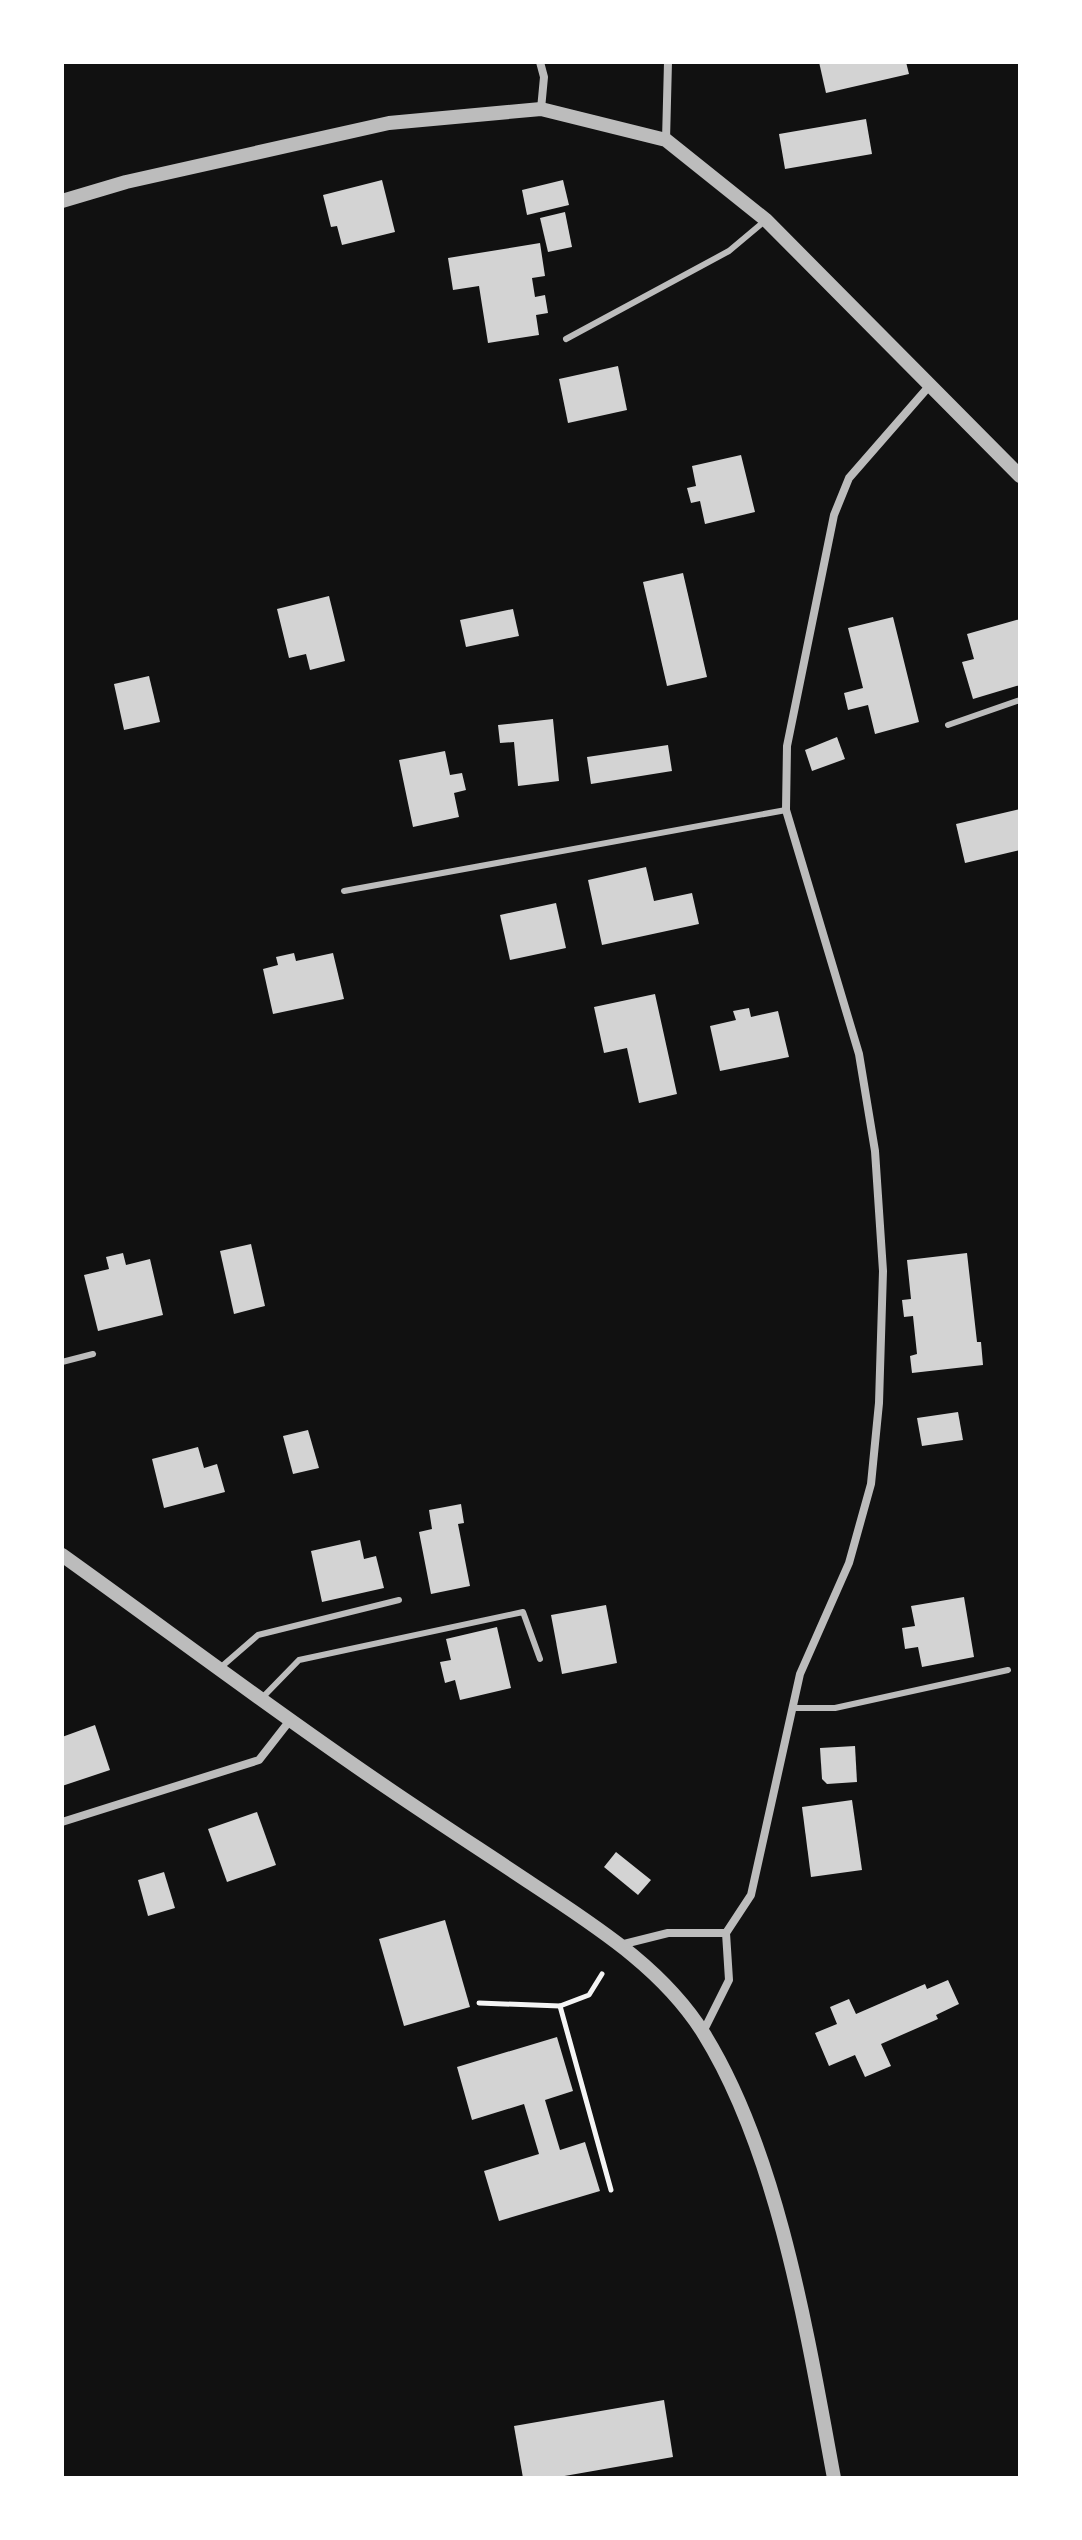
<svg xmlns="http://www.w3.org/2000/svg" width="1082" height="2540" viewBox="0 0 1082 2540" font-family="Montserrat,sans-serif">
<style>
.building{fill:#d3d3d3}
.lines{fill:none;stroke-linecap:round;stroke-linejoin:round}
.path{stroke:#f5f5f5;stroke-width:5}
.service{stroke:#bcbcbc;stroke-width:6}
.minor{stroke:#bcbcbc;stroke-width:8}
.tertiary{stroke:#bcbcbc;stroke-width:14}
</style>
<rect width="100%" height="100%" fill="#111"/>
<g class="building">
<polygon points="819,62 906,62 909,74 826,93"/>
<polygon points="866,119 872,154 785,169 779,134"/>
<polygon points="382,180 395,232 342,245 337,226 331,227 323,195"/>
<polygon points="563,180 569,205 527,215 522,190"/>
<polygon points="565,212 572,247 548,252 540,218"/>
<polygon points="540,243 545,276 532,278 535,297 545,295 548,313 536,315 539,335 488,343 479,286 453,290 448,258"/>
<polygon points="618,366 627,410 568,423 559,379"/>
<polygon points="741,455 755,512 705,524 700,501 691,503 687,488 696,486 692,466"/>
<polygon points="683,573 707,677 667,686 643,582"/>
<polygon points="329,596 345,661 310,670 306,654 289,658 277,609"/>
<polygon points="513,609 519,636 466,647 460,620"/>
<polygon points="893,617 919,722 875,734 868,705 848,710 844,693 863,688 848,628"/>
<polygon points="1020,619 1020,685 973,699 962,662 974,659 967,634"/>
<polygon points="149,676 160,722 124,730 114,684"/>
<polygon points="553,719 559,781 518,786 514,742 500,743 498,725"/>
<polygon points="837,737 845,759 812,771 805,750"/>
<polygon points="668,745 672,771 591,784 587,757"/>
<polygon points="445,751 450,775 462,773 466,790 454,793 459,817 413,827 399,760"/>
<polygon points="1020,809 1020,850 965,863 956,824"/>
<polygon points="646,867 654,901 692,893 699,924 602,945 588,880"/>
<polygon points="556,903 566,948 510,960 500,915"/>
<polygon points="294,953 296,961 333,953 344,999 273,1014 263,969 278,965 276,957"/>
<polygon points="655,994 677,1094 639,1103 627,1048 604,1053 594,1007"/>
<polygon points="749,1008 751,1017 778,1011 789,1057 720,1071 710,1026 736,1020 733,1011"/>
<polygon points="251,1244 265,1306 234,1314 220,1251"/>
<polygon points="123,1253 126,1265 150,1259 163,1315 98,1331 84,1275 109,1269 106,1257"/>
<polygon points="967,1253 977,1342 981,1342 983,1365 912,1373 910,1356 917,1354 913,1316 904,1317 902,1300 911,1299 907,1260"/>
<polygon points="958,1412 963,1440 922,1446 917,1418"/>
<polygon points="308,1430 319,1468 293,1474 283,1436"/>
<polygon points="198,1447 204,1468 217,1464 225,1492 164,1508 152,1459"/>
<polygon points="461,1504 464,1523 458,1524 470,1586 431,1594 419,1532 432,1529 429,1510"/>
<polygon points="360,1540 364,1559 376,1556 384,1588 322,1602 311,1551"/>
<polygon points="964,1597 974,1657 922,1667 918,1647 905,1649 902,1628 915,1626 911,1606"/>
<polygon points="606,1605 617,1663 562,1674 551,1615"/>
<polygon points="497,1627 511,1688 460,1700 455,1680 445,1683 440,1662 451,1660 446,1639"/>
<polygon points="95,1725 110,1770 62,1786 62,1737"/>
<polygon points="855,1746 857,1782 827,1784 822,1779 820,1748"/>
<polygon points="852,1800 862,1870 811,1877 802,1807"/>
<polygon points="257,1812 276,1865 227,1882 208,1829"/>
<polygon points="616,1852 651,1880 638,1895 604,1867"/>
<polygon points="164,1872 175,1908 148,1916 138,1880"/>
<polygon points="445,1920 470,2007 404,2026 379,1939"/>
<polygon points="948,1980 959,2004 936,2015 938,2019 881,2044 891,2066 865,2077 855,2055 829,2066 815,2033 837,2024 830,2007 849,1999 856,2014 925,1984 927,1989"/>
<polygon points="557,2037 573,2091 545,2100 560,2150 585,2142 600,2191 499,2221 484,2171 539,2154 524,2104 472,2120 457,2067"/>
<polygon points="664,2400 673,2457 553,2478 523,2478 514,2426"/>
</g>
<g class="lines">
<g class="path">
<polyline points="479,2003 560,2006 589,1995 602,1974"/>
<polyline points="560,2006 611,2190"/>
</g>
<g class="service">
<polyline points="566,339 729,251 766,220"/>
<polyline points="948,725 1020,700"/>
<polyline points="344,891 786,810"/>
<polyline points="62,1362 93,1354"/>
<polyline points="220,1668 258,1635 399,1600"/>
<polyline points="262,1698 299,1660 523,1612 540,1659"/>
<polyline points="792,1708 835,1708 1008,1670"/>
</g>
<g class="minor">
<polyline points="540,62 544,77 541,109"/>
<polyline points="666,140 668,62"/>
<polyline points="62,1822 259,1760 291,1719"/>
<polyline points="620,1945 668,1933 726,1933"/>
<polyline points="703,2032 729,1980 726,1933 751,1895 800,1674 849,1563 871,1484 879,1403 883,1271 875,1151 859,1054 786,810 787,746 834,515 849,478 931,384"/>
</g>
<g class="tertiary">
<polyline points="62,201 126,182 389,123 541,109 666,140 766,220 1020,476"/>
<path d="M62,1555C171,1633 278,1714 389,1789C436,1821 484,1852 532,1884C595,1926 663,1968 704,2034C779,2155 808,2338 834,2478"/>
</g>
</g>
<rect width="1082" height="2540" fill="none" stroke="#ffffff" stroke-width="128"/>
</svg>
